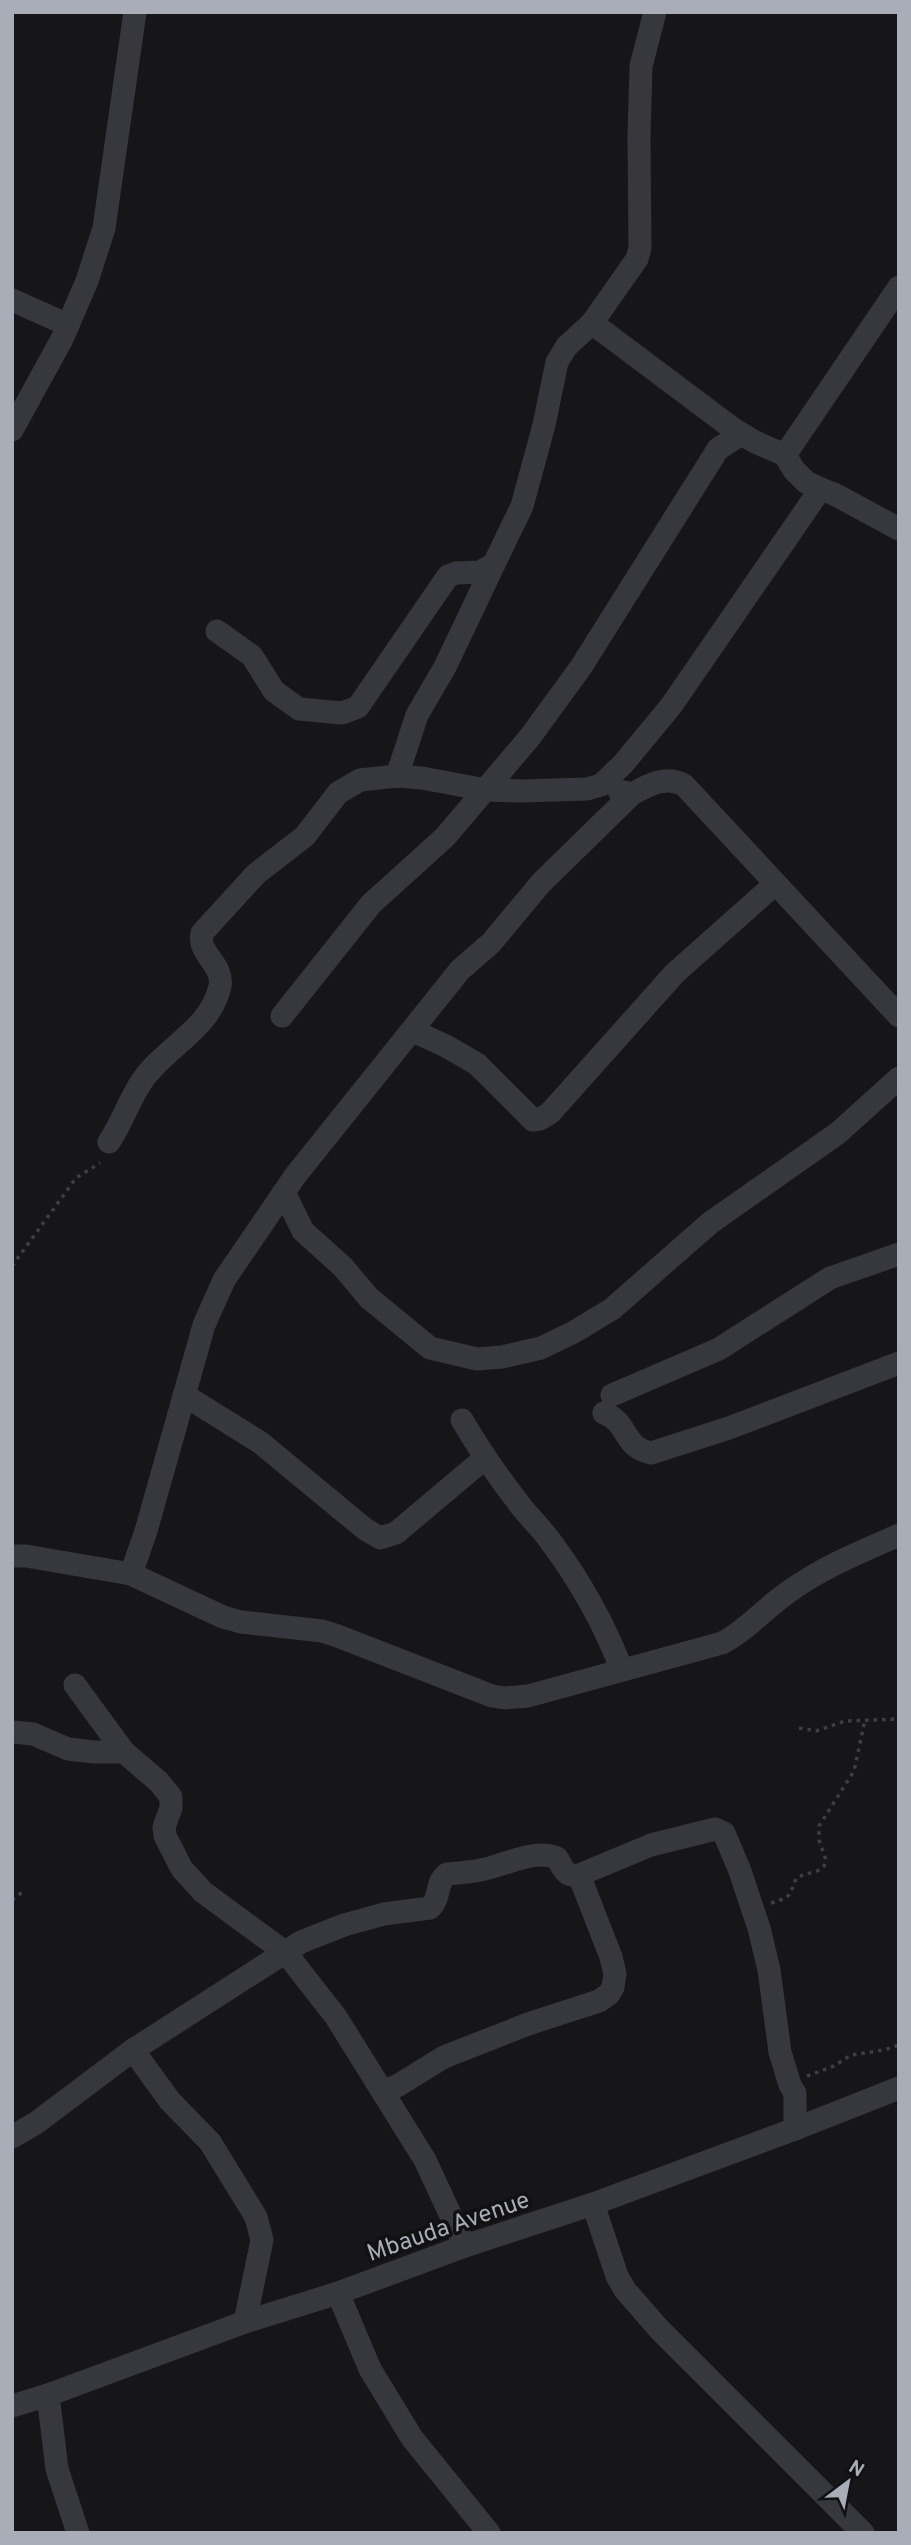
<svg xmlns="http://www.w3.org/2000/svg" width="911" height="2545" viewBox="0 0 911 2545" font-family="Overpass,sans-serif">
<style>
.lines{fill:none;stroke-linecap:round;stroke-linejoin:round}
.path{stroke:#3d3f44;stroke-width:3.5;stroke-dasharray:3.5 5;stroke-linecap:butt}
.minor{stroke:#37383d;stroke-width:23}
.labels{text-anchor:middle;stroke-width:7;stroke-linejoin:round;paint-order:stroke}
.street-label{font-size:24px;fill:#a8adb8;stroke:#111113}
</style>
<rect width="100%" height="100%" fill="#161618"/>
<g class="lines">
<g class="path">
<polyline points="12,1266 76,1178 100,1163"/>
<polyline points="799,1728 816,1731 845,1721 899,1719"/>
<polyline points="12,1900 25,1890"/>
<path d="M771,1903C795,1896 788,1895 797,1877L820,1870L824,1866L826,1860L819,1840V1826L854,1771L865,1720"/>
<polyline points="807,2076 834,2066 851,2055 884,2050 899,2045"/>
</g>
<g class="minor">
<polyline points="655,12 641,66 639,136 640,248 637,259 592,323 732,428 755,442 785,455 794,470 806,482 823,490"/>
<polyline points="12,300 68,325"/>
<polyline points="12,430 62,339 87,281 104,228 135,12"/>
<polyline points="785,455 899,287"/>
<polyline points="217,631 252,656 274,691 299,709 342,713 358,707 448,576 456,573 480,572 494,564 522,506 544,425 557,362 567,346 592,323"/>
<polyline points="397,776 417,715 445,667 494,564"/>
<path d="M619,791L632,794C648,785 666,775 684,785L899,1016"/>
<polyline points="282,1016 371,904 445,837 530,737 581,667 718,449 741,434"/>
<polyline points="413,1031 446,1046 477,1064 533,1120 540,1119 550,1113 675,973 775,884"/>
<path d="M109,1142C122,1123 129,1100 142,1081C165,1047 211,1029 220,986C224,964 197,954 202,933L256,874L305,836L338,793L360,780L397,776L422,778L486,790L521,791L587,789L601,785L623,764L671,706L817,494L823,490L834,494L899,529"/>
<polyline points="284,1192 303,1231 343,1267 369,1298 430,1348 477,1359 502,1357 541,1348 574,1332 612,1309 710,1223 838,1133 899,1078"/>
<polyline points="184,1395 261,1443 365,1529 380,1538 396,1533 485,1458"/>
<polyline points="612,1395 719,1349 830,1278 899,1254"/>
<path d="M604,1413C630,1423 621,1446 651,1453L729,1428L899,1363"/>
<path d="M462,1420C479,1449 499,1478 520,1505C530,1518 542,1529 551,1542C581,1582 604,1624 622,1670"/>
<path d="M12,1556H26L131,1574L223,1617L241,1622L322,1631L335,1635L492,1696L505,1698L528,1696L722,1643C747,1630 764,1609 787,1593C821,1568 860,1552 899,1535"/>
<polyline points="131,1574 146,1531 204,1325 224,1280 295,1176 460,970 491,943 541,883 632,794"/>
<polyline points="75,1685 124,1752 159,1782 171,1797 171,1808 164,1827 165,1836 182,1869 203,1892 286,1953 336,2017 425,2160 465,2246"/>
<polyline points="12,1732 33,1734 68,1749 94,1752 124,1752"/>
<polyline points="133,2050 170,2101 210,2142 256,2217 262,2240 245,2322"/>
<polyline points="383,2091 397,2086 444,2057 528,2024 599,2001 609,1994 613,1987 615,1974 611,1957 579,1875"/>
<path d="M12,2137L36,2123L133,2050L301,1942L344,1925L384,1914L430,1908C441,1898 435,1883 447,1874C458,1873 470,1872 481,1870C503,1866 535,1848 557,1858C564,1869 565,1877 579,1875L651,1845L715,1829L724,1833L740,1871L759,1928L769,1970L780,2052L790,2085L795,2093V2129"/>
<polyline points="593,2204 617,2276 625,2290 659,2329 863,2533"/>
<polyline points="338,2293 370,2369 412,2438 489,2533"/>
<polyline points="48,2395 57,2469 78,2533"/>
<polyline points="12,2406 48,2395 245,2322 338,2293 465,2246 593,2204 795,2129 899,2088"/>
</g>
</g>
<g class="labels">
<g class="street-label">
<text transform="translate(448 2226) rotate(-19)" y="8">Mbauda Avenue</text>
</g>
</g>
<rect width="911" height="2545" fill="none" stroke="#a8adb8" stroke-width="28"/>
<g transform="translate(848 2482) rotate(32)" stroke="#111113" stroke-width="5" paint-order="stroke">
<path d="M0-5L12 26L0 18L-12 26Z" fill="#a8adb8"/>
<text y="-10" font-size="19" font-weight="bold" text-anchor="middle" fill="#a8adb8">N</text>
</g>
</svg>
